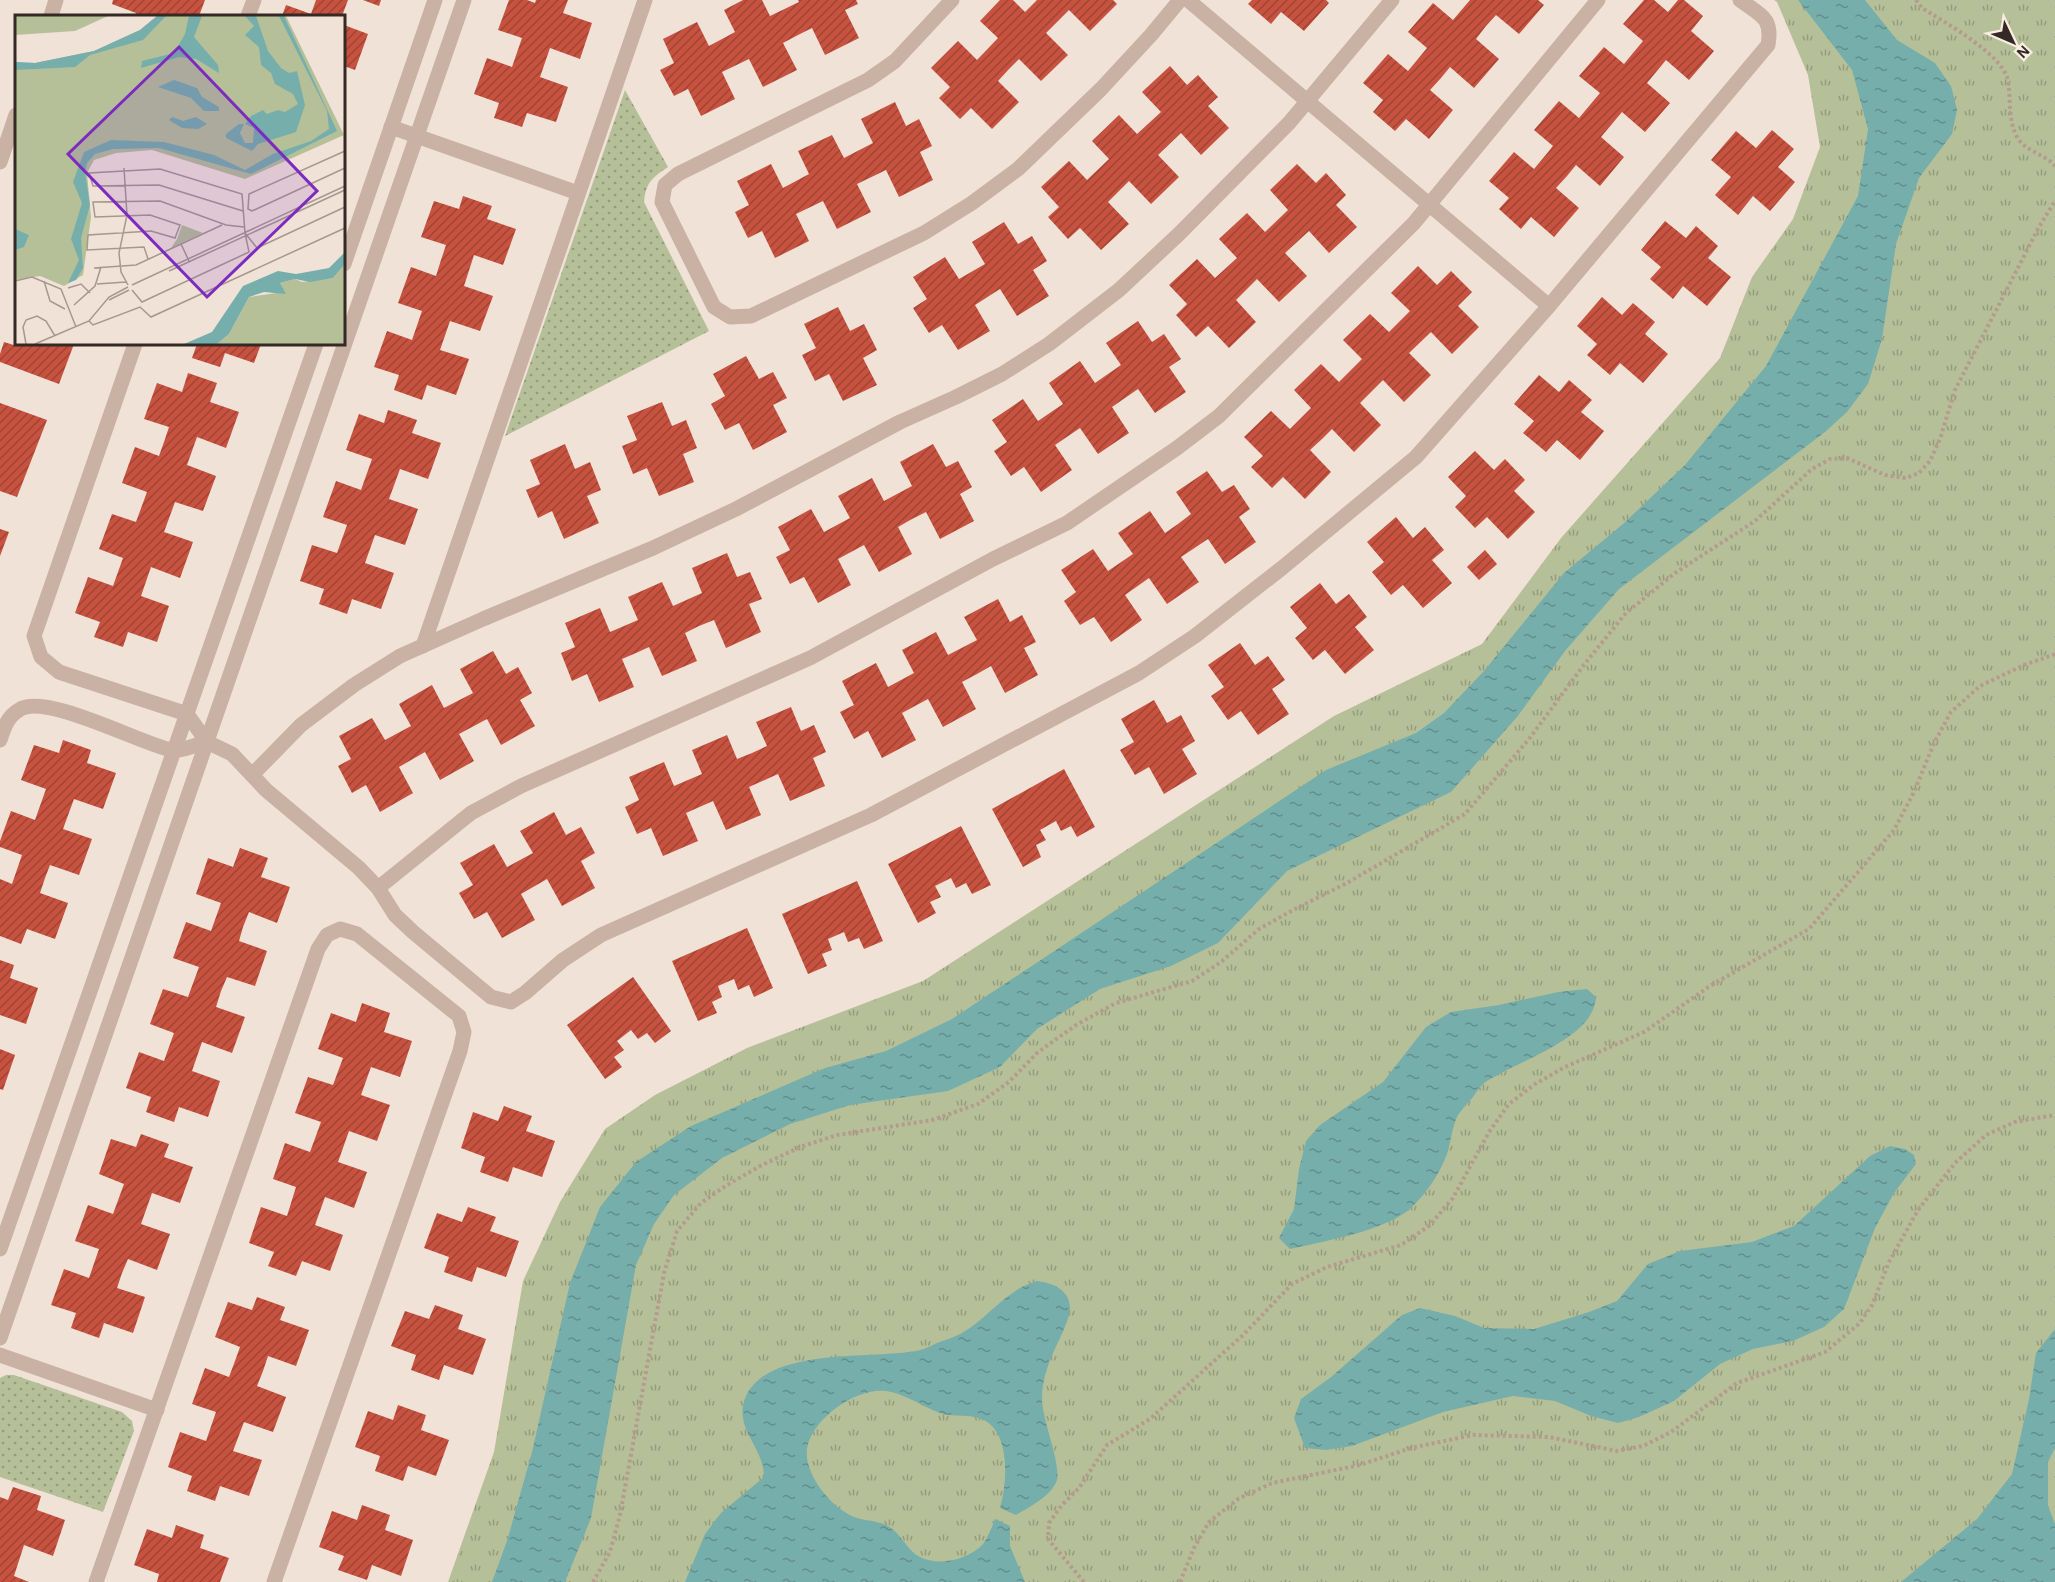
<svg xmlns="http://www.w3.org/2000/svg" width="2055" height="1582" viewBox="0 0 2055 1582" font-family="'Alegreya Sans',sans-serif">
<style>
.grass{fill:url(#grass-tufts)}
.park{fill:url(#park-dots)}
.water{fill:url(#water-ripples)}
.building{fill:url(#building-hatch)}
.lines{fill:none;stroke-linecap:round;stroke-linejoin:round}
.path{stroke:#b59b8e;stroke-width:4;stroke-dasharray:3 3;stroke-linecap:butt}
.minor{stroke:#c9b1a4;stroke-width:15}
.inset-road{fill:none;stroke:#a59890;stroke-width:1.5}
.view{fill:#7b2cbf;fill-opacity:0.15;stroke:#7b2cbf;stroke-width:3}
.inset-edge{fill:none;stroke:#342925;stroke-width:3}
</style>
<defs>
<pattern id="grass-tufts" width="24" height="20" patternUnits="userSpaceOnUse" patternTransform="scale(1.5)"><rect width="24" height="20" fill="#b6c098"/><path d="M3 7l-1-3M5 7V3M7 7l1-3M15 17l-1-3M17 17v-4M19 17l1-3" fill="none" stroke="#959c7c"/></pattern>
<pattern id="park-dots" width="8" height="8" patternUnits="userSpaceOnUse" patternTransform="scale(1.5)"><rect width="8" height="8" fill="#b6c098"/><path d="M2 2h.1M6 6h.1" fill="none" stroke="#959c7c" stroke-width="1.8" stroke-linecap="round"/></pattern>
<pattern id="water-ripples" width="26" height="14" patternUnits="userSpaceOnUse" patternTransform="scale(1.5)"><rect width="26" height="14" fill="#76aeab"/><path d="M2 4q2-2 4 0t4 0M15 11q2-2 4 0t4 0" fill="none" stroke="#628e8b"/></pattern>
<pattern id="building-hatch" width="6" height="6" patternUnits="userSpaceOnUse" patternTransform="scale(1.5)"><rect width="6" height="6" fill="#c7523f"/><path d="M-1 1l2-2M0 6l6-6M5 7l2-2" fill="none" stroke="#a24435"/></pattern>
</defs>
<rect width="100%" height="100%" fill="#f1e2d7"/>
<polygon class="grass" points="1774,0 2055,0 2055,1582 448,1582 494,1452 523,1281 560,1202 605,1129 655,1095 747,1048 923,981 1334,716 1482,644 1561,538 1720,358 1752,277 1793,219 1820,147 1808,75 1777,2"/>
<g class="park">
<path d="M625,90L668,167C652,178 646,182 644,202L709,331L505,436Z"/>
<polygon points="6,1375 14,1375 122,1412 132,1421 134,1431 103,1512 0,1477 0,1378"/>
</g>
<g class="water">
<polygon points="1798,0 1865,0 1897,40 1935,63 1951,86 1957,110 1952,134 1919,178 1896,244 1882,339 1868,384 1847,412 1825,432 1619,589 1565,651 1517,717 1451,792 1287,871 1218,943 1171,966 1100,989 1037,1029 1000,1067 948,1091 850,1105 790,1124 722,1158 674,1195 654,1224 636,1265 591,1518 565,1582 492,1582 507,1541 532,1452 570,1283 600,1207 636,1162 691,1126 825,1068 886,1051 952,1019 1326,770 1416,733 1444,713 1484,671 1564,573 1623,524 1685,465 1766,366 1858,196 1868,129 1852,70"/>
<path d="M1587,989L1596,997C1594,1040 1515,1061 1484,1083C1480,1087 1476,1092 1473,1097C1468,1103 1462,1109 1458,1115C1451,1128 1451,1146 1445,1159C1438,1176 1425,1195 1411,1208C1385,1231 1325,1241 1290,1249L1279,1238L1294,1209L1299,1169L1306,1141L1320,1125L1383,1082L1426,1027L1451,1012L1499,1005L1558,992Z"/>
<polygon points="1890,1146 1905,1149 1914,1155 1916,1164 1894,1193 1875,1228 1844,1309 1824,1327 1793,1341 1753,1349 1720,1364 1674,1401 1639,1417 1618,1423 1591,1416 1555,1401 1513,1396 1443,1412 1352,1446 1326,1450 1305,1448 1294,1418 1301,1399 1331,1377 1402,1315 1420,1308 1455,1316 1484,1328 1534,1329 1589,1312 1617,1301 1648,1264 1680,1251 1752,1242 1794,1226 1870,1156"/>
<path d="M1037,1281C1052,1283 1069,1289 1070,1307C1070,1317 1064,1329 1060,1338C1051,1357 1042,1376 1042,1399C1042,1419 1061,1464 1057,1480C1052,1496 1029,1507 1016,1515L1000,1508C1007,1484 1011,1434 984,1420C970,1413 954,1418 940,1413C921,1406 906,1394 886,1391C858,1387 816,1416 808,1444C800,1471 832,1510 857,1518C868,1521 881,1521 891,1528C902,1536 909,1552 920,1557C939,1567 970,1559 983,1544C988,1537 992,1527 995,1519L1010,1526V1546L1025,1582H685L705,1534L721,1513L764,1477C764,1446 732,1428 746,1396C768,1347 872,1359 916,1351C923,1350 930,1346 937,1343C945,1340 955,1337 962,1333C983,1321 999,1300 1020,1288C1025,1285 1031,1283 1037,1281Z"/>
<polygon points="2055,1329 2055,1448 2048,1462 2048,1505 2055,1524 2055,1582 1901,1582 1977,1519 2012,1474 2029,1399 2036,1353"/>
</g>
<g class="building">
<polygon points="113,0 205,0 199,16 135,16 136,13 112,4"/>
<polygon points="316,0 348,0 342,16 282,16 286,5 311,14"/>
<polygon points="363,0 381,0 379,6"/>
<polygon points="509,0 527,0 535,3 536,0 568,0 563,13 592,23 580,59 550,48 540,77 568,87 556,122 527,113 522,127 507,122 494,118 499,103 474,94 487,58 512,67 522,38 498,30"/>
<polygon points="743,0 762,0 770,16 799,2 798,0 856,0 858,4 845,10 859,38 825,55 812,28 798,35 783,43 797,70 763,87 749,59 722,72 735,99 701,116 688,89 674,96 660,70 674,63 663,39 697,22 709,46 735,32 724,10"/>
<polygon points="1000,0 1013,0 1025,12 1037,0 1113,0 1117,4 1090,31 1069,10 1046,33 1068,55 1041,81 1019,59 1009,69 998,81 1019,102 992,129 971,108 960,119 939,98 950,87 931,68 958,41 977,60 998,38 980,21"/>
<polygon points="1252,0 1326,0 1329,3 1304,31 1281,12 1271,24 1248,4"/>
<polygon points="1470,0 1538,0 1544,5 1519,34 1496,15 1486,26 1476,39 1499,59 1474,88 1450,67 1441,78 1430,90 1453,110 1429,139 1406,119 1395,131 1373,112 1383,100 1363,83 1388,54 1408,71 1427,48 1408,32 1433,3 1453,20"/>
<polygon points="1644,0 1654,0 1668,12 1678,0 1684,0 1703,16 1691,31 1714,51 1689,80 1666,60 1647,83 1670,103 1645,132 1622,112 1601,137 1624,157 1600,186 1576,165 1567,176 1556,188 1579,208 1554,237 1531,217 1521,229 1499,209 1509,198 1489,181 1514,152 1534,169 1544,157 1553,146 1534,130 1559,101 1579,118 1600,93 1579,76 1604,47 1624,64 1633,53 1643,41 1623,24"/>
<polygon points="344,25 368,34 355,70 344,66"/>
<polygon points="1170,66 1187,85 1198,75 1207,85 1218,97 1208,106 1229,128 1201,155 1181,133 1158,155 1179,177 1151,204 1129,181 1108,202 1129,224 1101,250 1080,228 1068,239 1048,217 1059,207 1041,187 1069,161 1087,180 1109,159 1092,141 1119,115 1137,134 1161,112 1142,92"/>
<polygon points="895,102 906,126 919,119 932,146 920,152 933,180 899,197 886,170 857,184 871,212 837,229 823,201 796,214 809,241 775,258 762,231 748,238 735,212 749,205 737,181 771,164 783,188 809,174 798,151 832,135 844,158 873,143 861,119"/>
<polygon points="1772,130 1794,149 1778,167 1795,182 1770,211 1753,196 1738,215 1715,195 1731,177 1711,160 1736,131 1756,148"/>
<polygon points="1297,164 1316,183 1326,173 1346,195 1336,205 1357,227 1329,253 1309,231 1285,253 1307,276 1279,302 1257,279 1236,300 1256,322 1229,348 1208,326 1196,337 1176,315 1187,304 1169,285 1197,259 1215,278 1237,258 1219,239 1247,213 1265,232 1288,210 1270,190"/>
<polygon points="463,196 492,206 487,219 516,229 503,265 474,255 464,286 493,296 480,331 450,321 440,350 469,359 456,395 427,385 422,400 394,390 399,375 374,367 387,331 412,340 422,311 398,303 411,267 436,276 441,260 446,245 421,237 434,201 459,209"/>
<polygon points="1665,221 1686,238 1696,226 1718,246 1708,258 1731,277 1707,306 1683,286 1673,299 1650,279 1661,267 1641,250"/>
<polygon points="1004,222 1018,244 1032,236 1047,261 1033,270 1049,296 1017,316 1000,289 975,305 990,331 958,350 942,325 929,333 913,308 927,299 913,277 945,257 959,279 985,264 972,242"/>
<polygon points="1418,266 1437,285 1451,271 1472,292 1458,306 1479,327 1452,354 1431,332 1409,353 1431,375 1404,402 1383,380 1360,403 1381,425 1354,452 1332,429 1322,439 1310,450 1331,472 1305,499 1283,477 1272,488 1251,467 1263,456 1244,437 1271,411 1290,429 1311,408 1294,390 1321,364 1339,382 1362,359 1343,340 1370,314 1389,332 1410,311 1391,293"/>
<polygon points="1602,297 1622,315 1633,303 1655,322 1645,334 1668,354 1643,383 1620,363 1610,375 1587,355 1597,344 1577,326"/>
<polygon points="838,307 850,331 864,324 877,350 863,358 877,385 843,401 829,374 815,381 802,355 816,348 804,324"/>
<polygon points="1138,321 1152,342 1164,334 1181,359 1169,367 1186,392 1155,413 1138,389 1112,407 1129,433 1098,454 1080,428 1055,445 1072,470 1041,492 1024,467 1011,476 994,451 1007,442 992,420 1023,399 1038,421 1063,404 1049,383 1080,361 1095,383 1121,365 1106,343"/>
<polygon points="4,342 17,346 18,344 74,344 59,384 0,362 0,354"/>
<polygon points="197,344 261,344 254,363 225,353 220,367 192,358"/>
<polygon points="746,356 759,379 773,372 787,398 773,405 787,432 753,450 739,423 725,430 711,404 725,396 713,374"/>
<polygon points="188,373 217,383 210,402 239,412 226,448 197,437 187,465 216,476 203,511 175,502 164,532 193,542 180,578 151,567 141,596 169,606 157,642 128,632 123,647 94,637 100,622 75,613 88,577 113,586 123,558 99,549 112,514 136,522 147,492 122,483 135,447 159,456 164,442 169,427 144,419 157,383 182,392"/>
<polygon points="1539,375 1559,392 1569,380 1592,400 1581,412 1604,431 1580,460 1557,440 1546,452 1523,433 1534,421 1514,404"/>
<polygon points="662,402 672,426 686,420 697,448 683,454 694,482 659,496 647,468 633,474 622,446 637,440 627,416"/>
<polygon points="0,403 47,420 17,497 0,491"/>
<polygon points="388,410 417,420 412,433 441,443 428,479 400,469 389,499 418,509 405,545 375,535 365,563 394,573 381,609 352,599 347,614 319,604 324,589 300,581 312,545 337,553 347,525 323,517 336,481 361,490 372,459 346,450 359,414 384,423"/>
<polygon points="565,444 575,469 590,462 601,490 587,496 599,523 564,539 552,511 538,518 526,490 540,484 530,460"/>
<polygon points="933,444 946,467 958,461 972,487 960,494 974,521 940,539 926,512 912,519 898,527 912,554 879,572 864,545 838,559 851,585 818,603 804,577 790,584 776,557 790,550 778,527 811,509 824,532 850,518 838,496 872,478 884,501 912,486 900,462"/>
<polygon points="1475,451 1494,470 1505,459 1525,480 1514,491 1535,512 1508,539 1487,517 1475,528 1455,507 1466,496 1448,477"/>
<polygon points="1207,471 1222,492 1234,485 1250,509 1239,517 1256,542 1225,564 1208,539 1181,557 1199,582 1167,604 1149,578 1125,595 1142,620 1111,642 1094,617 1080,625 1064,601 1076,592 1061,570 1093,549 1108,571 1133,554 1118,533 1150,511 1165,533 1178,524 1191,514 1176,492"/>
<polygon points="1396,517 1413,538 1425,527 1444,550 1432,560 1452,583 1423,608 1403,585 1391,595 1372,572 1384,562 1367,542"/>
<polygon points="0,529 9,532 0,556"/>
<polygon points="1485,550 1497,564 1479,580 1467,567"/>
<polygon points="727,553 737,577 750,572 762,599 749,604 761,632 726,648 714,620 699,626 685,633 697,661 662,676 649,647 636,653 622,659 634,687 599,702 587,674 572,681 561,653 575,647 565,623 600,608 610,632 638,620 628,597 662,582 673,606 702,593 692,568"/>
<polygon points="1320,583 1336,604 1349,594 1367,617 1355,627 1374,650 1345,674 1325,650 1313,660 1295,638 1307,628 1290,607"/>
<polygon points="998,599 1010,622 1022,615 1036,642 1024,648 1038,675 1005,693 991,666 977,674 962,682 976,709 943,727 928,699 902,713 916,740 882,758 868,731 854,739 840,712 854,705 842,681 876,663 888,687 914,673 902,650 936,632 948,655 977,640 964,617"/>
<polygon points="1240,643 1255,665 1268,656 1285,680 1272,689 1289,714 1258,735 1241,711 1228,720 1211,696 1224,687 1208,665"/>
<polygon points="493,651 506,674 518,667 532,693 520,700 535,726 501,745 487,719 459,734 474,761 440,780 425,752 399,767 413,793 380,812 366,785 352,793 338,766 351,759 339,736 372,718 385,740 411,726 399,704 432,685 444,708 473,693 460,669"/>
<polygon points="1154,700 1167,723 1181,715 1195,741 1182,749 1197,774 1164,794 1149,767 1135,775 1120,750 1134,742 1121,719"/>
<polygon points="791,707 801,731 814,725 826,752 813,758 825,786 790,801 778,774 749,787 761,815 726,830 713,801 686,813 698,841 663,856 651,828 637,834 625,807 639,800 629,777 664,762 674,786 702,774 692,750 727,735 737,759 752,753 767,746 756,722"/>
<polygon points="63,740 91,750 87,763 116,773 103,809 74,799 63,829 92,839 79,875 50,865 45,878 40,893 68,903 55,939 27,929 21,944 0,936 0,879 12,884 22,855 0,847 0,841 11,811 35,820 46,789 21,780 34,745 59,753"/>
<polygon points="1064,769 1095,827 1077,837 1071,826 1061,831 1056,821 1040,830 1046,840 1036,845 1041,857 1023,867 992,809"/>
<polygon points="554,812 566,835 581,827 595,853 581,861 595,888 562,906 547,879 521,894 535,920 502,938 487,912 474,919 459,893 473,885 460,863 494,844 507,867 533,853 520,831"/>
<polygon points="961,826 991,885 972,894 966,883 956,888 951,878 935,886 941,897 930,902 936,913 918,923 888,864"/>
<polygon points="240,848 268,858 261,877 290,887 277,923 249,912 243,927 239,941 267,951 255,986 227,977 221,991 216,1007 245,1017 232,1053 202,1042 192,1071 220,1081 208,1117 179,1107 174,1122 146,1112 151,1097 126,1088 139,1052 164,1061 174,1033 150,1024 163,989 188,997 199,967 173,958 186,922 211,931 221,903 196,894 208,858 233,867"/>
<polygon points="857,881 883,941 864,949 859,938 848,942 844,932 828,939 832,950 822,954 827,966 808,974 782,914"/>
<polygon points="747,928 773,988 754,997 749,985 738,990 734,979 718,986 722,997 712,1002 717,1013 698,1021 672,961"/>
<polygon points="0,960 14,965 10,978 38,988 26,1024 0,1015"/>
<polygon points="633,977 671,1031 655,1043 647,1033 638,1039 631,1030 617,1041 624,1050 614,1057 622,1067 605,1079 567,1025"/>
<polygon points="362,1003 390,1013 384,1032 412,1041 400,1077 371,1067 361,1095 390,1105 377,1141 349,1131 338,1162 367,1172 354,1208 325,1197 315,1225 343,1235 330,1271 302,1261 296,1276 268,1266 274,1252 249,1243 261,1207 287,1216 296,1187 273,1179 285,1143 310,1152 321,1122 295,1113 308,1077 333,1085 343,1058 318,1049 331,1013 356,1022"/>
<polygon points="0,1049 15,1055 3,1090 0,1089"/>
<polygon points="504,1106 532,1116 526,1131 555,1141 542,1177 513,1167 508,1182 480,1172 485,1157 461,1148 473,1112 498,1121"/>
<polygon points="141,1134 169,1144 164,1157 193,1167 180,1203 152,1193 141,1224 170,1234 157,1270 128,1259 122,1273 117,1288 145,1297 133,1333 104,1323 99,1338 71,1328 76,1313 51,1305 64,1269 89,1278 99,1249 75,1241 88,1205 113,1214 124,1184 99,1174 111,1139 136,1147"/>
<polygon points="468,1207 496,1217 490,1231 519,1241 506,1277 477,1267 472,1282 444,1272 449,1257 424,1248 437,1213 462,1222"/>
<polygon points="257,1297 285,1307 280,1320 309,1330 296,1366 268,1356 263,1371 257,1386 286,1397 273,1432 244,1422 233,1451 262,1460 249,1496 220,1486 215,1501 187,1491 192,1476 168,1467 180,1432 206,1441 216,1412 192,1404 205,1368 229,1377 235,1361 240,1347 215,1337 228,1302 252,1310"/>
<polygon points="435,1305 463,1315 458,1329 486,1339 473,1375 444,1365 439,1380 411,1370 416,1355 391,1346 405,1311 429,1319"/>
<polygon points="398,1405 426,1415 421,1430 449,1440 436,1476 408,1466 403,1481 375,1471 380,1456 355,1447 368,1411 393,1420"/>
<polygon points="13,1487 41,1496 37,1510 65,1520 53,1556 24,1545 14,1576 29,1582 0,1582 0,1497 8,1500"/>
<polygon points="362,1505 390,1515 385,1530 413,1540 401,1576 372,1565 367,1580 338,1570 344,1556 319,1547 332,1511 357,1520"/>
<polygon points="176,1525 204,1535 200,1548 229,1558 220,1582 157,1582 159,1574 134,1565 147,1529 172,1538"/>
</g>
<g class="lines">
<g class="path">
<path d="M1916,0L1922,8C1944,22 2004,55 2008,81C2011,99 2008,118 2016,135C2024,152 2044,153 2055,166"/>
<polyline points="593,1582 610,1552 620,1515 664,1273 677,1231 701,1203 727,1185 760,1166 800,1147 837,1135 932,1120 978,1104 1009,1082 1037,1053 1076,1025 1116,1003 1192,981 1221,962 1259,929 1293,910 1347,883 1465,814 1529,739 1583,666 1626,613 1675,573 1755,521 1812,469 1830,459 1847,458 1885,475 1906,478 1919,473 1930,461 1940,439 1955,390 2039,227 2055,201"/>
<polyline points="1084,1582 1048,1539 1049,1523 1062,1505 1079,1488 1107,1445 1150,1419 1243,1335 1292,1284 1327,1267 1401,1245 1429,1226 1453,1198 1489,1132 1509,1104 1535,1084 1565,1067 1644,1032 1710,986 1809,929 1894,830 1914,792 1934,743 1951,712 1980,686 2024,665 2055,654"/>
<polyline points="1180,1582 1194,1548 1209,1522 1238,1499 1272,1483 1360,1465 1411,1448 1473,1435 1549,1437 1617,1451 1643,1446 1671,1432 1737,1383 1825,1352 1860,1323 1872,1305 1889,1262 1918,1210 1955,1163 1986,1135 2015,1122 2055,1115"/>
</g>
<g class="minor">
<polyline points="952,0 895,61 868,80 678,174 665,185 662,202 714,307 730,317 751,316 924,233 972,203 1018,169 1101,89 1151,35 1180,0"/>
<polyline points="1188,0 1549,306"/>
<polyline points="51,16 56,0"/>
<polyline points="248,16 254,0"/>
<polyline points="391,127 578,193"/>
<polyline points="0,162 16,115"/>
<polyline points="344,264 435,0"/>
<polyline points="423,646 645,0"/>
<path d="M0,740C4,728 7,717 19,710C44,692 139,743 171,750C181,752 197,744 207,742L187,714L59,672L41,657L34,636L135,344"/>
<path d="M207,742L232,754L266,790L359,868L378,888L395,915L413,932L491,997L511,1002L525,993L563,960L601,935L871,815L1139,673L1195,636L1282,568L1416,457L1549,306L1768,45C1773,17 1760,15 1740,0"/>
<polyline points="252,775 301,725 354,685 400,656 483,619 653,548 736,509 900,422 956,397 1002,374 1049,344 1119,290 1179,234 1289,123 1392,0"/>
<polyline points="378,888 471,813 521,786 810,658 993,559 1067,523 1177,448 1219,416 1414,223 1598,0"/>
<polyline points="0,1249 316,344"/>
<polyline points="0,1338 464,0"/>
<polyline points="0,1355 157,1410"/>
<polyline points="96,1582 318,949 327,935 340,929 357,934 459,1016 464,1032 460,1051 274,1582"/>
</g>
</g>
<g transform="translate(15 15)">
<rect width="330" height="330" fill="#f1e2d7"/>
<path d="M142,1H271L329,120L230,164L137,135L101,138L79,145L72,158L76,202L68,260L49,271L25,261L0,265V47L20,48L79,36L125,15Z" fill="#b6c098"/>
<path d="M0,1H93L60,16L0,20ZM330,249V329H202L214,319L234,282L268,277L265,268L280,264L287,267L318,263Z" fill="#b6c098"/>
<path d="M167,210L188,218L156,233L162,224Z" fill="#b6c098"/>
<path d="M142,1H151L128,25L75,40L60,52L0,55V47L20,48L79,36L125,15ZM174,1H187L179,22L203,50L204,58L181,44L164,42L126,53L127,46L159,38L170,19ZM230,1H241L253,36L266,53L274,58L282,56L290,90L281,117L243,129L237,136L211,123V119L224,109H229L225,118L230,128H238L239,113L230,109L236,101L248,95L252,99L263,95L270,97L283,89L278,79L260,69L256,58L246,50L244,32L230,20L239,11ZM264,1H269L322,116L236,159L144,133L98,134L80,139L72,148L70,157L75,190L66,223L68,253L61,265L53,268L64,245L56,224L67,188L58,167L69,137L96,125L149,127L199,140L230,155L258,139L296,126L314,114L312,96ZM159,65L182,73L187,82L204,92V96H189L176,83L143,72ZM157,102L168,106L181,102L192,109L183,114L167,113L154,105ZM0,214L14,220L9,232L0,235ZM330,237V249L318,263L295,267L280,264L265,268L271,279L249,277L234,282L214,319L202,329H169L197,317L228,271L263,256L281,259L314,253Z" fill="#76aeab"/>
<path class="inset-road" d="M330,136L234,179L233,194L237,196L330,153M109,153L112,200L104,238L106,257L113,270M228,196L144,170L78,171L74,158L145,154L227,179L230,218M166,229L174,246M133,244L129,232L72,235L73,220L136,216L160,223L165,210L135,200L80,202L78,187L145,186L211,210L229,212M79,253L121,250L207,210M154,256L330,175M0,266L17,262L46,274L61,312M29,266L35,286L50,294M82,269L111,267M117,270L330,171M53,273L66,269L75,278M117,275L127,287L234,237L230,218L242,233L330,192M94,285L114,275M59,290L80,271L86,252M74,306L78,310L125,292L136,302L330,213M11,329L8,312L11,305L22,301L31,306L40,321M20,329L74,306L94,282L113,272"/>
<path class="view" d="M164,32L302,176L192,282L53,139Z"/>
<rect width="330" height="330" class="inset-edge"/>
</g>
<g transform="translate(2013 42) rotate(134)" stroke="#f9ede4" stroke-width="4.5" paint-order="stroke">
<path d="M0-4.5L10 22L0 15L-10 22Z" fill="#342925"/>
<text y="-9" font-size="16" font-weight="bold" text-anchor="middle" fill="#342925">N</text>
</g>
</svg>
